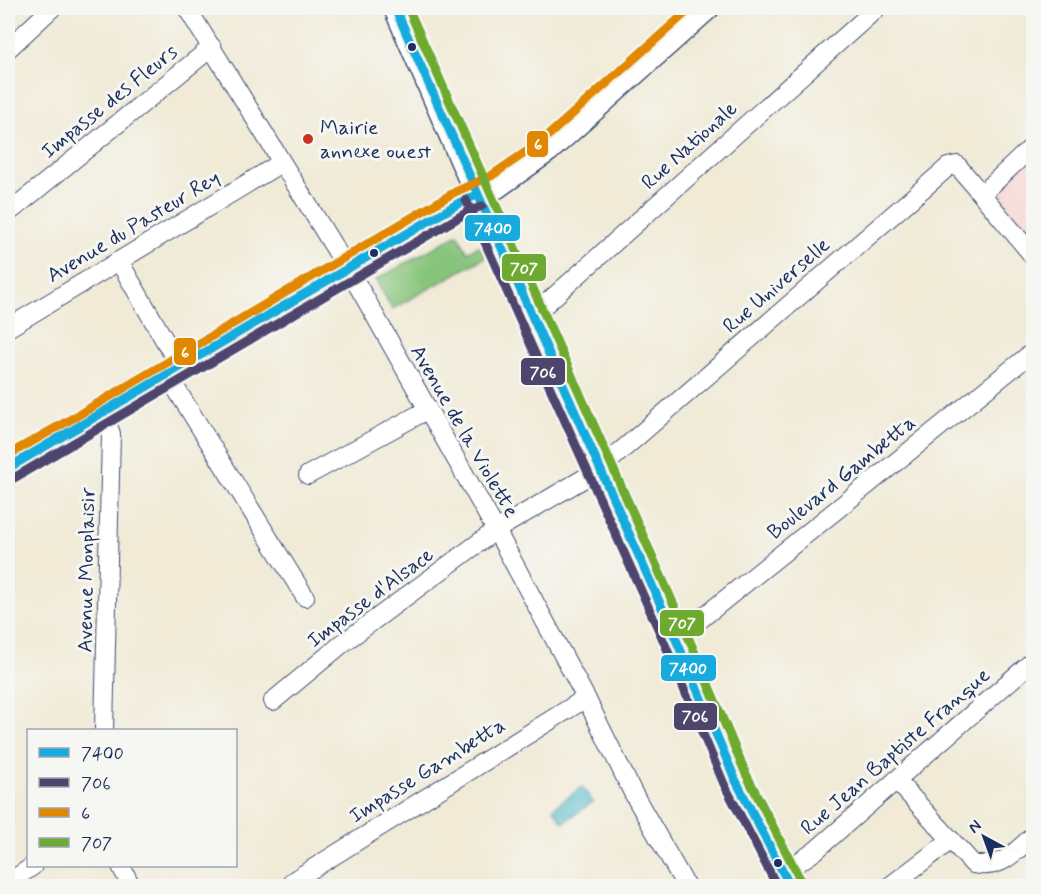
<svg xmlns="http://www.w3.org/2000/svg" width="1041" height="894" viewBox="0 0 1041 894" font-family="Mynerve,sans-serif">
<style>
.built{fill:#f7d0cb}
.green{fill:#88c57c;stroke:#527a6d;stroke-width:1.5}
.water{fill:#4ebac9;stroke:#347494;stroke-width:1.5}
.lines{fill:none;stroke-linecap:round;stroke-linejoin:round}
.minor-casing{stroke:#3b4b70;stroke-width:20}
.tertiary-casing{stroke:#3b4b70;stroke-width:25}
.minor{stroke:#fff;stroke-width:18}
.tertiary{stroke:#fff;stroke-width:22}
.bus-1-casing{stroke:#f6f6f2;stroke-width:14}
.bus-2-casing{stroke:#f6f6f2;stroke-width:14}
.bus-3-casing{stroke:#f6f6f2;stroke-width:14}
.bus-4-casing{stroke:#f6f6f2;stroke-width:14}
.bus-1{stroke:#17abdd;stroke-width:9}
.bus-2{stroke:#4e456d;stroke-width:9}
.bus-3{stroke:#e18800;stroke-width:9}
.bus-4{stroke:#6daa2f;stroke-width:9}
.bus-dot{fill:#1b2f5e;stroke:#f6f6f2;stroke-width:2}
.poi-dot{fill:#c8321e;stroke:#f6f6f2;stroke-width:2}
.labels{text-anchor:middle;stroke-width:6;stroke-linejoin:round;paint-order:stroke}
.street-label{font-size:21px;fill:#1b2f5e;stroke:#f6f6f2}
.poi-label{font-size:21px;fill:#1b2f5e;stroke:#f6f6f2;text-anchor:start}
.line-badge{stroke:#f6f6f2;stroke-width:2}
.badge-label{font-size:16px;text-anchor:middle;font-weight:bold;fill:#fff}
</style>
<rect width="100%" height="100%" fill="#f6f6f2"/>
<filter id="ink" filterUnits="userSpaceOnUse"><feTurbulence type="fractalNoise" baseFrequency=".0167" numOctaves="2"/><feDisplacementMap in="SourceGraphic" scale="12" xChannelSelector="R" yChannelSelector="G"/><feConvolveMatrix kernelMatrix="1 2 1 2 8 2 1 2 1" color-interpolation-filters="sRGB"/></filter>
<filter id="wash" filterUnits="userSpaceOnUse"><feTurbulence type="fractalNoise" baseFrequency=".008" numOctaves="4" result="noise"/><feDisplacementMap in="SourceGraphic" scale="24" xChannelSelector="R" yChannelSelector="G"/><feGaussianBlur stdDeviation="1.35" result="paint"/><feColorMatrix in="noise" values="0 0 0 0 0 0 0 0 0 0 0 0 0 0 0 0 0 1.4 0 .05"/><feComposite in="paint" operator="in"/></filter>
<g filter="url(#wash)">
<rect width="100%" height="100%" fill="#f0ead6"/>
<polygon class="built" points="1033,150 1033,244 992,196"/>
<polygon class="green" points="458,234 467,252 481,245 486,257 392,309 376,280"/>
<polygon class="water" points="582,787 593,802 563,823 553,808"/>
</g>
<g filter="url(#ink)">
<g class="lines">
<defs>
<g id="minor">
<polyline points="187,8 361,291 496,530 586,698 633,793 686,886"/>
<polyline points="8,49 52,8"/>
<polyline points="982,194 1034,145"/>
<polyline points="8,213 212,47"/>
<polyline points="119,261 180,367"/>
<polyline points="531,317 877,8"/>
<polyline points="8,328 281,163"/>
<polyline points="167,374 305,597"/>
<polyline points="104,413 111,434 104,730"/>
<polyline points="308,475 427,410"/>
<polyline points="675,637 692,626 1034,351"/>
<polyline points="273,701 343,643 496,530 600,469 948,167 957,165 1034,257"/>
<path d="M896,780L973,864C1002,870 1014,852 1034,835"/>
<polyline points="121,866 131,886"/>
<polyline points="783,873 815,851 1034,660"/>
<polyline points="293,881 586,698"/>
<polyline points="8,883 33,866"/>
<polyline points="890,886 951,840"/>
</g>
<g id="tertiary">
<polyline points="395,8 466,171 675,637 735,779 790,886"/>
<polyline points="8,468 81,427 347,268 461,202 497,187 549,150 708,8"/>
</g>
</defs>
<use href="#minor" class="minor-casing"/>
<use href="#tertiary" class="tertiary-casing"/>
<use href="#minor" class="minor"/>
<use href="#tertiary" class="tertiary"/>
<defs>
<g id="bus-1">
<polyline points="395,8 675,637 735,779 790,886"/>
<polyline points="8,468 461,202 477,195"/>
</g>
<g id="bus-2">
<polyline points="466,200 664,642 724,784 777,886"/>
<polyline points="14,478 466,213 482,206"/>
</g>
<polyline id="bus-3" points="8,455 75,417 455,192 491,176 542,141 691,8"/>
<polyline id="bus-4" points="408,8 686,632 746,774 801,881"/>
</defs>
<use href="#bus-1" class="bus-1-casing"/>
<use href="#bus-2" class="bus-2-casing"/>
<use href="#bus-3" class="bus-3-casing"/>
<use href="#bus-4" class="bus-4-casing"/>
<use href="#bus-1" class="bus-1"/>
<use href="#bus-2" class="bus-2"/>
<use href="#bus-3" class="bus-3"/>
<use href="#bus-4" class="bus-4"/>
</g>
</g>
<g class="bus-dot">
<circle cx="412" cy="47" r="5"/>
<circle cx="374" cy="253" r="5"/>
<circle cx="778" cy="863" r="5"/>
</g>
<circle class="poi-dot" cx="308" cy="139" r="6"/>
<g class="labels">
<g class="street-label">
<text transform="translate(109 101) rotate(-39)" y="7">Impasse des Fleurs</text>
<text transform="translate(689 145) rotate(-42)" y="7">Rue Nationale</text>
<text transform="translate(133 226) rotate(-31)" y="7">Avenue du Pasteur Rey</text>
<text transform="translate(776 285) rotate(-41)" y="7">Rue Universelle</text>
<text transform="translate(465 431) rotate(60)" y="7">Avenue de la Violette</text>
<text transform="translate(841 477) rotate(-39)" y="7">Boulevard Gambetta</text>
<text transform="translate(86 570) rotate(-89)" y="7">Avenue Monplaisir</text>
<text transform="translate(370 597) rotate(-37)" y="7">Impasse d'Alsace</text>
<text transform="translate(895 751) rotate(-41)" y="7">Rue Jean Baptiste Franque</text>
<text transform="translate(427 770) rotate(-32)" y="7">Impasse Gambetta</text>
</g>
<g class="poi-label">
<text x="320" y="134">Mairie<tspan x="320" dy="24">annexe ouest</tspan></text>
</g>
</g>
<g class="line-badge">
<rect x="526" y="130" width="23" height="28" rx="6" fill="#e18800"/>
<rect x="464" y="214" width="57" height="28" rx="6" fill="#17abdd"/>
<rect x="501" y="253" width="46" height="29" rx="6" fill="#6daa2f"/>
<rect x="173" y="337" width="24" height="29" rx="6" fill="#e18800"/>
<rect x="520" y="357" width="46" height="29" rx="6" fill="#4e456d"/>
<rect x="659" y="609" width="46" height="28" rx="6" fill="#6daa2f"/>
<rect x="660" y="654" width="57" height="28" rx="6" fill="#17abdd"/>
<rect x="673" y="702" width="45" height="29" rx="6" fill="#4e456d"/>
</g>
<g class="badge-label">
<text x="538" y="150">6</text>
<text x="493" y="234">7400</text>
<text x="524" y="274">707</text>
<text x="185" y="358">6</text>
<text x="543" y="378">706</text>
<text x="682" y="629">707</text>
<text x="688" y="674">7400</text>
<text x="695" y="722">706</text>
</g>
<rect width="1041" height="894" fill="none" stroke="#f6f6f2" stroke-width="30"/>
<rect x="27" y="729" width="210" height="138" fill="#f6f6f2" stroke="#9ea6b7" stroke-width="1.5"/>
<rect x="39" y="748" width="30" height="9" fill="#17abdd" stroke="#9ea6b7" stroke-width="1.5"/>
<text x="81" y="759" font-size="18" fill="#1b2f5e">7400</text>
<rect x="39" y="778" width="30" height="9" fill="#4e456d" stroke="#9ea6b7" stroke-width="1.5"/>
<text x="81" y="789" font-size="18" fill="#1b2f5e">706</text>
<rect x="39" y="808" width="30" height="9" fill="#e18800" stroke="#9ea6b7" stroke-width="1.5"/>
<text x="81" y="819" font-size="18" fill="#1b2f5e">6</text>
<rect x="39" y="838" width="30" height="9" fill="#6daa2f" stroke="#9ea6b7" stroke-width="1.5"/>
<text x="81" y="849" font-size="18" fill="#1b2f5e">707</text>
<g transform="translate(984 837) rotate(319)" stroke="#f6f6f2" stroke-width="4.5" paint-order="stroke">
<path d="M0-4.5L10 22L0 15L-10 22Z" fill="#1b2f5e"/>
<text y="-9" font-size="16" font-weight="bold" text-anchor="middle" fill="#1b2f5e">N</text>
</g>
</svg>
